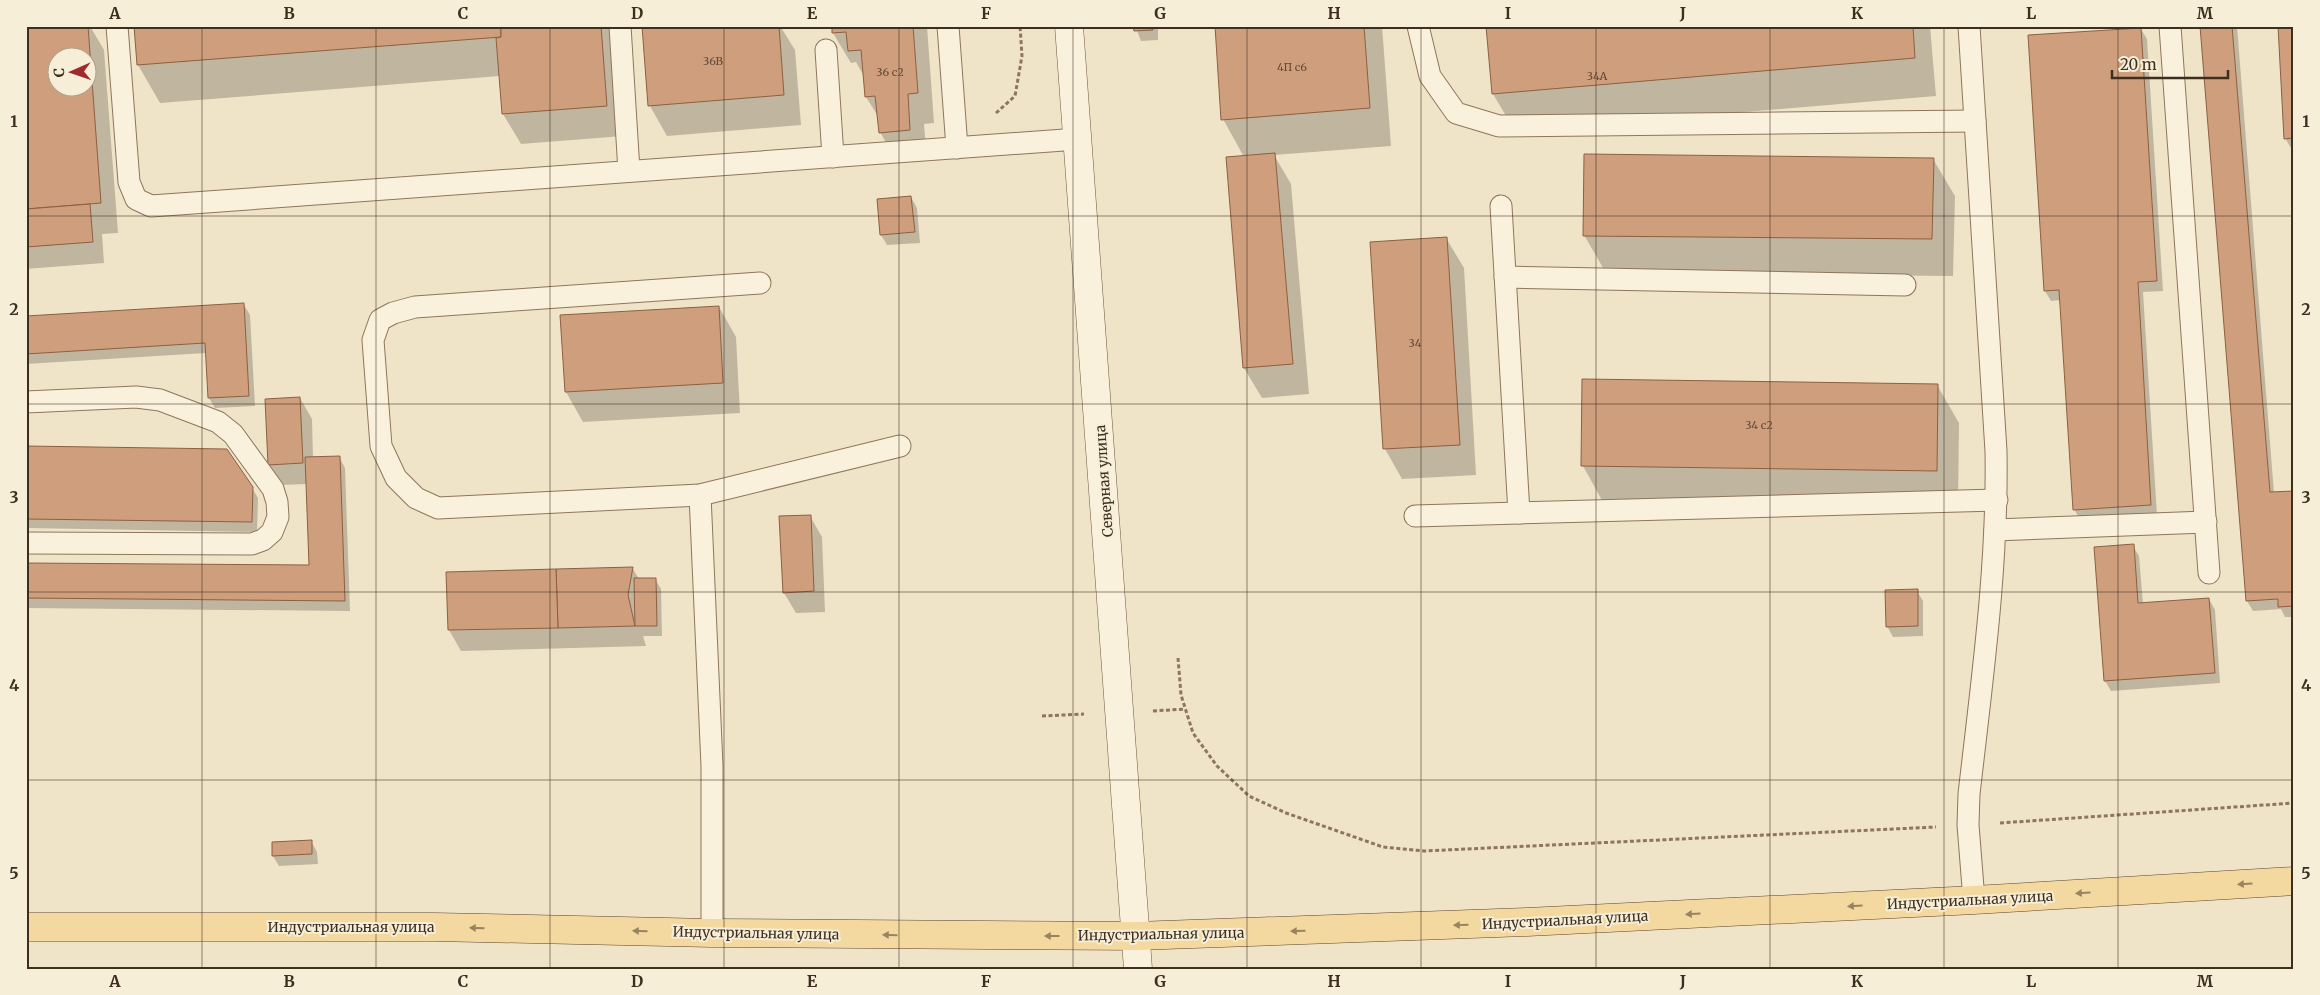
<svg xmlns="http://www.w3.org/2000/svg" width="2320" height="995" viewBox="0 0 2320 995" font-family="Merriweather,serif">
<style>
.shadow{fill:#0003;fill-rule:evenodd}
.building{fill:#cf9f7d;stroke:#8d5f41;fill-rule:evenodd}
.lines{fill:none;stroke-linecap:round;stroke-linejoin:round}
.service-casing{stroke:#8d765c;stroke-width:23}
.secondary-casing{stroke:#6f573f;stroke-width:29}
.primary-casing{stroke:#5b4430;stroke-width:29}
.path{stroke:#8d765c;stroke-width:3;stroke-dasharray:4 2.5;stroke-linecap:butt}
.service{stroke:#faf1dc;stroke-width:21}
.secondary{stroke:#faf1dc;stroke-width:28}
.primary{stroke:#f3d9a0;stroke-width:28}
.oneway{fill:#988460}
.grid{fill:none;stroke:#3d2e20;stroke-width:1;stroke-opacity:0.55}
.labels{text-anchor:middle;stroke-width:4;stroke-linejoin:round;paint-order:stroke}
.number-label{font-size:11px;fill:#624a37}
.street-label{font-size:14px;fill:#3d2e20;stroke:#f7eed8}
.neatline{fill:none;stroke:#3d2e20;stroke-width:2}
.grid-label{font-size:16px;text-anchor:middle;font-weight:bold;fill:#3d2e20}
</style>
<rect width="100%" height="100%" fill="#f0e4c8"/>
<g class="shadow">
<path d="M26,26H90L104,50L118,233L102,234L104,263L26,269ZM58,58H88V88H58Z"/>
<polygon points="135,26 615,26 623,136 521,144 503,114 500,76 160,103 138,65"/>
<polygon points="643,26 812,26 782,29 795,50 801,125 667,136 650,106"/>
<polygon points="833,26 927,26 934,123 924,124 927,160 897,162 880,132 879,118 866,97 865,78 856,62 851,63 833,33"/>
<polygon points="1135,26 1158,26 1158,40 1141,41"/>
<polygon points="1216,26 1382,26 1391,146 1274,155 1291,184 1309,394 1262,398 1244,368 1244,157 1223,119"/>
<polygon points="1487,26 1930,26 1936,96 1515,131 1493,94"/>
<polygon points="2202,26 2237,26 2274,493 2294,492 2294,617 2285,617 2281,609 2253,611 2247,601"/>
<polygon points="2294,26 2294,153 2285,138"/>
<polygon points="2141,29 2147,39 2163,291 2143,292 2157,515 2080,519 2074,509 2061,300 2051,301 2045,291"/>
<polygon points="1933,159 1955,196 1953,276 1606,273 1584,235"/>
<polygon points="911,197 917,208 920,243 887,245 881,235"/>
<polygon points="1446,238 1464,268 1476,475 1402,479 1385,449 1372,243"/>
<polygon points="244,305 250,315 255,406 215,408 209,398 206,353 26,364 26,318"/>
<polygon points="719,307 736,337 740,413 583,422 566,392"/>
<polygon points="1584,380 1937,385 1959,423 1958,508 1604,504 1583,466"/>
<polygon points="300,398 312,419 313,458 339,457 345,468 350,611 26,608 26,564 311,567 307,484 281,485 269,464"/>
<polygon points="26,447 252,488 258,498 257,532 26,528"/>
<polygon points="810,516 822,537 825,612 796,613 784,593"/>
<polygon points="2133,546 2139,556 2143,604 2209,599 2215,610 2220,683 2111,691 2105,681 2095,549"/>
<polygon points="633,569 639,579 655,579 661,589 662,636 643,636 646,646 461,651 449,630"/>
<polygon points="1917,591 1923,601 1923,636 1893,637 1887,626"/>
<polygon points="311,841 317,852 318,864 279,866 273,856 273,843"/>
</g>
<g class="building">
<path d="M26,26H88L101,203L26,209ZM58,58H88V88H58Z"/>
<polygon points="134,26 501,26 501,37 137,65"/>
<polygon points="501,26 601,26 607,106 502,114 496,38 501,37"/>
<polygon points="642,26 779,26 784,95 648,106"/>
<polygon points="832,26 913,26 918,93 908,94 910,130 879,133 875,96 865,97 861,50 848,51 846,32 832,33"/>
<polygon points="1133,26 1153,26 1153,30 1134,31"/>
<polygon points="1215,26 1364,26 1370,108 1221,120"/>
<polygon points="1486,26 1913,26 1915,58 1492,94"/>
<polygon points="2200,26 2232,26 2270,492 2294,491 2294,606 2278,607 2278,599 2246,601"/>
<polygon points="2278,26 2294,26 2294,138 2284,139"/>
<polygon points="2141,28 2157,281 2138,282 2151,505 2073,510 2059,290 2044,291 2028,35"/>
<polygon points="1275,153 1293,364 1243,368 1226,157"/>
<polygon points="1584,154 1934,158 1932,239 1583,236"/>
<polygon points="911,196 915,232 880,235 877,199"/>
<polygon points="90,204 93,242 26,247 26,209"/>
<polygon points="1447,237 1460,445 1383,449 1370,242"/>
<polygon points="244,303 249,396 208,398 205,343 26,354 26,316"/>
<polygon points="719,306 723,383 565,392 560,315"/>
<polygon points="1582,379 1938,384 1937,471 1581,466"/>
<polygon points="300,397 303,463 268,465 265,399"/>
<polygon points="26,446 227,449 253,487 252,522 26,519"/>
<polygon points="340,456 345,601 26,598 26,563 309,565 305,457"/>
<polygon points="811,515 814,591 783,593 779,516"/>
<polygon points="2134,544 2138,603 2209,598 2215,673 2104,681 2094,547"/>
<polygon points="633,567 628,595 635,626 558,628 556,569"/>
<polygon points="556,569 558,628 448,630 446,572"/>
<polygon points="634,578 656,578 657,626 635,626"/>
<polygon points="1918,589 1918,626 1886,627 1885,590"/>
<polygon points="312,840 312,854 272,856 272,842"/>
</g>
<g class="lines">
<defs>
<g id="service">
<polyline points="117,26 129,182 136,199 151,206 1078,139"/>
<polyline points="620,26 629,171"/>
<polyline points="948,26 957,148"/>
<polyline points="1418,26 1430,76 1456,113 1499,126 1975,121"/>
<path d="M1969,26L1996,451C1998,566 1982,680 1969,794L1968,825L1974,900"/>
<polyline points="2170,26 2209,573"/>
<polyline points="826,50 833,157"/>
<polyline points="1501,206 1519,513 1997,500"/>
<polyline points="1505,277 1905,285"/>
<polyline points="760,283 415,307 393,313 380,320 373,340 381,446 396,478 416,498 438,508 700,495 900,446"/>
<polyline points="26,402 136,397 160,400 218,422 233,434 273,489 277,502 278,517 272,532 263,540 252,544 26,543"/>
<polyline points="700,495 712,766 712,933"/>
<polyline points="1415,516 1519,513"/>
<polyline points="1995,530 2206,522"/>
</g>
<polyline id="secondary" points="1069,26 1138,969"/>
<polyline id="primary" points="26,927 435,927 712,933 1136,936 1527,922 1974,900 2294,881"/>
</defs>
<use href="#service" class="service-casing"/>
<use href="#secondary" class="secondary-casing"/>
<use href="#primary" class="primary-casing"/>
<g class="path">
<polyline points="996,113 1015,96 1022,56 1020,26"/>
<polyline points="1178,658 1181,695 1193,733 1217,766 1249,796 1286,813 1383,847 1424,851 1936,827"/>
<polyline points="1153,711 1185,709"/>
<polyline points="1042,716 1084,714"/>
<polyline points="2000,823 2294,803"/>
</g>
<use href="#service" class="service"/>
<use href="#secondary" class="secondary"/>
<use href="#primary" class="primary"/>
</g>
<defs><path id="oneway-solid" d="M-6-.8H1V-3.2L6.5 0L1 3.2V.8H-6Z" transform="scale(1.25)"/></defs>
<g class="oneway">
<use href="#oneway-solid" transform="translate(2245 884) rotate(177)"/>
<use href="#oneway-solid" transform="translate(2083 893) rotate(177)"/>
<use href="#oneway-solid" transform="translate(1855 906) rotate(177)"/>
<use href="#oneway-solid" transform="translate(1693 914) rotate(177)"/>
<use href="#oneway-solid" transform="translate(1461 925) rotate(178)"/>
<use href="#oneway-solid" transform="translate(477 928) rotate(-179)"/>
<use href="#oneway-solid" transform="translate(640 931) rotate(-179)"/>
<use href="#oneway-solid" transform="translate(1298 931) rotate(178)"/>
<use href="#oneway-solid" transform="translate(890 935) rotate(-179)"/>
<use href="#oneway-solid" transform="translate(1052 936) rotate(-180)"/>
</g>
<path class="grid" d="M202,26V969M376,26V969M550,26V969M724,26V969M899,26V969M1073,26V969M1247,26V969M1421,26V969M1596,26V969M1770,26V969M1944,26V969M2118,26V969M26,216H2294M26,404H2294M26,592H2294M26,780H2294"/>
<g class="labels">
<g class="number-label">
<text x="713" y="65">36В</text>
<text x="1292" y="71">4П с6</text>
<text x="890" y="76">36 с2</text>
<text x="1597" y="80">34А</text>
<text x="1415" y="347">34</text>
<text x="1759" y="429">34 с2</text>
</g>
<g class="street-label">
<text transform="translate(1104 481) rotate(-94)" y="5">Северная улица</text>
<text transform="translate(1970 900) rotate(-3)" y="5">Индустриальная улица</text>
<text transform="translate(1565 920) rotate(-3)" y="5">Индустриальная улица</text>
<text x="351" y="932">Индустриальная улица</text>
<text transform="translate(756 933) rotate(1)" y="5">Индустриальная улица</text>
<text transform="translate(1161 934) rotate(-1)" y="5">Индустриальная улица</text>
</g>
</g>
<rect width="2320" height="995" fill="none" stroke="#f7eed8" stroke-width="55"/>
<g transform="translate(72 72) rotate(268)"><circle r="24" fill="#f7eed8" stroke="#ada18e"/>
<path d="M0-4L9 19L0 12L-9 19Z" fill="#9e2a2b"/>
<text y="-8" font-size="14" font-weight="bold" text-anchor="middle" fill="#3d2e20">С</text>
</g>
<path d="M2112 70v8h116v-8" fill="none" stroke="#3d2e20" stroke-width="2.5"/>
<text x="2120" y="70" font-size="15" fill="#3d2e20" stroke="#f7eed8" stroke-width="4" paint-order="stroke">20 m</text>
<rect x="28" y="28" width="2264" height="940" class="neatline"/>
<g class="grid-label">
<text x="115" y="19">A</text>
<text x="289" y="19">B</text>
<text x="463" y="19">C</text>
<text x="637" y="19">D</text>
<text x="812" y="19">E</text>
<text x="986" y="19">F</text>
<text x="1160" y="19">G</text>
<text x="1334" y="19">H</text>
<text x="1508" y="19">I</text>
<text x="1683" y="19">J</text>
<text x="1857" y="19">K</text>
<text x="2031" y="19">L</text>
<text x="2205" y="19">M</text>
<text x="14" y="127">1</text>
<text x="2306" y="127">1</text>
<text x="14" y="315">2</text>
<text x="2306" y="315">2</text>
<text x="14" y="503">3</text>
<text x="2306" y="503">3</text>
<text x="14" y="691">4</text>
<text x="2306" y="691">4</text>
<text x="14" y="879">5</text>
<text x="2306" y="879">5</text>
<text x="115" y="987">A</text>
<text x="289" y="987">B</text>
<text x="463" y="987">C</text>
<text x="637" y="987">D</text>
<text x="812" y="987">E</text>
<text x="986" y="987">F</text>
<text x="1160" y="987">G</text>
<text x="1334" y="987">H</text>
<text x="1508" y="987">I</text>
<text x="1683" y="987">J</text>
<text x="1857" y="987">K</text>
<text x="2031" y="987">L</text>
<text x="2205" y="987">M</text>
</g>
</svg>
